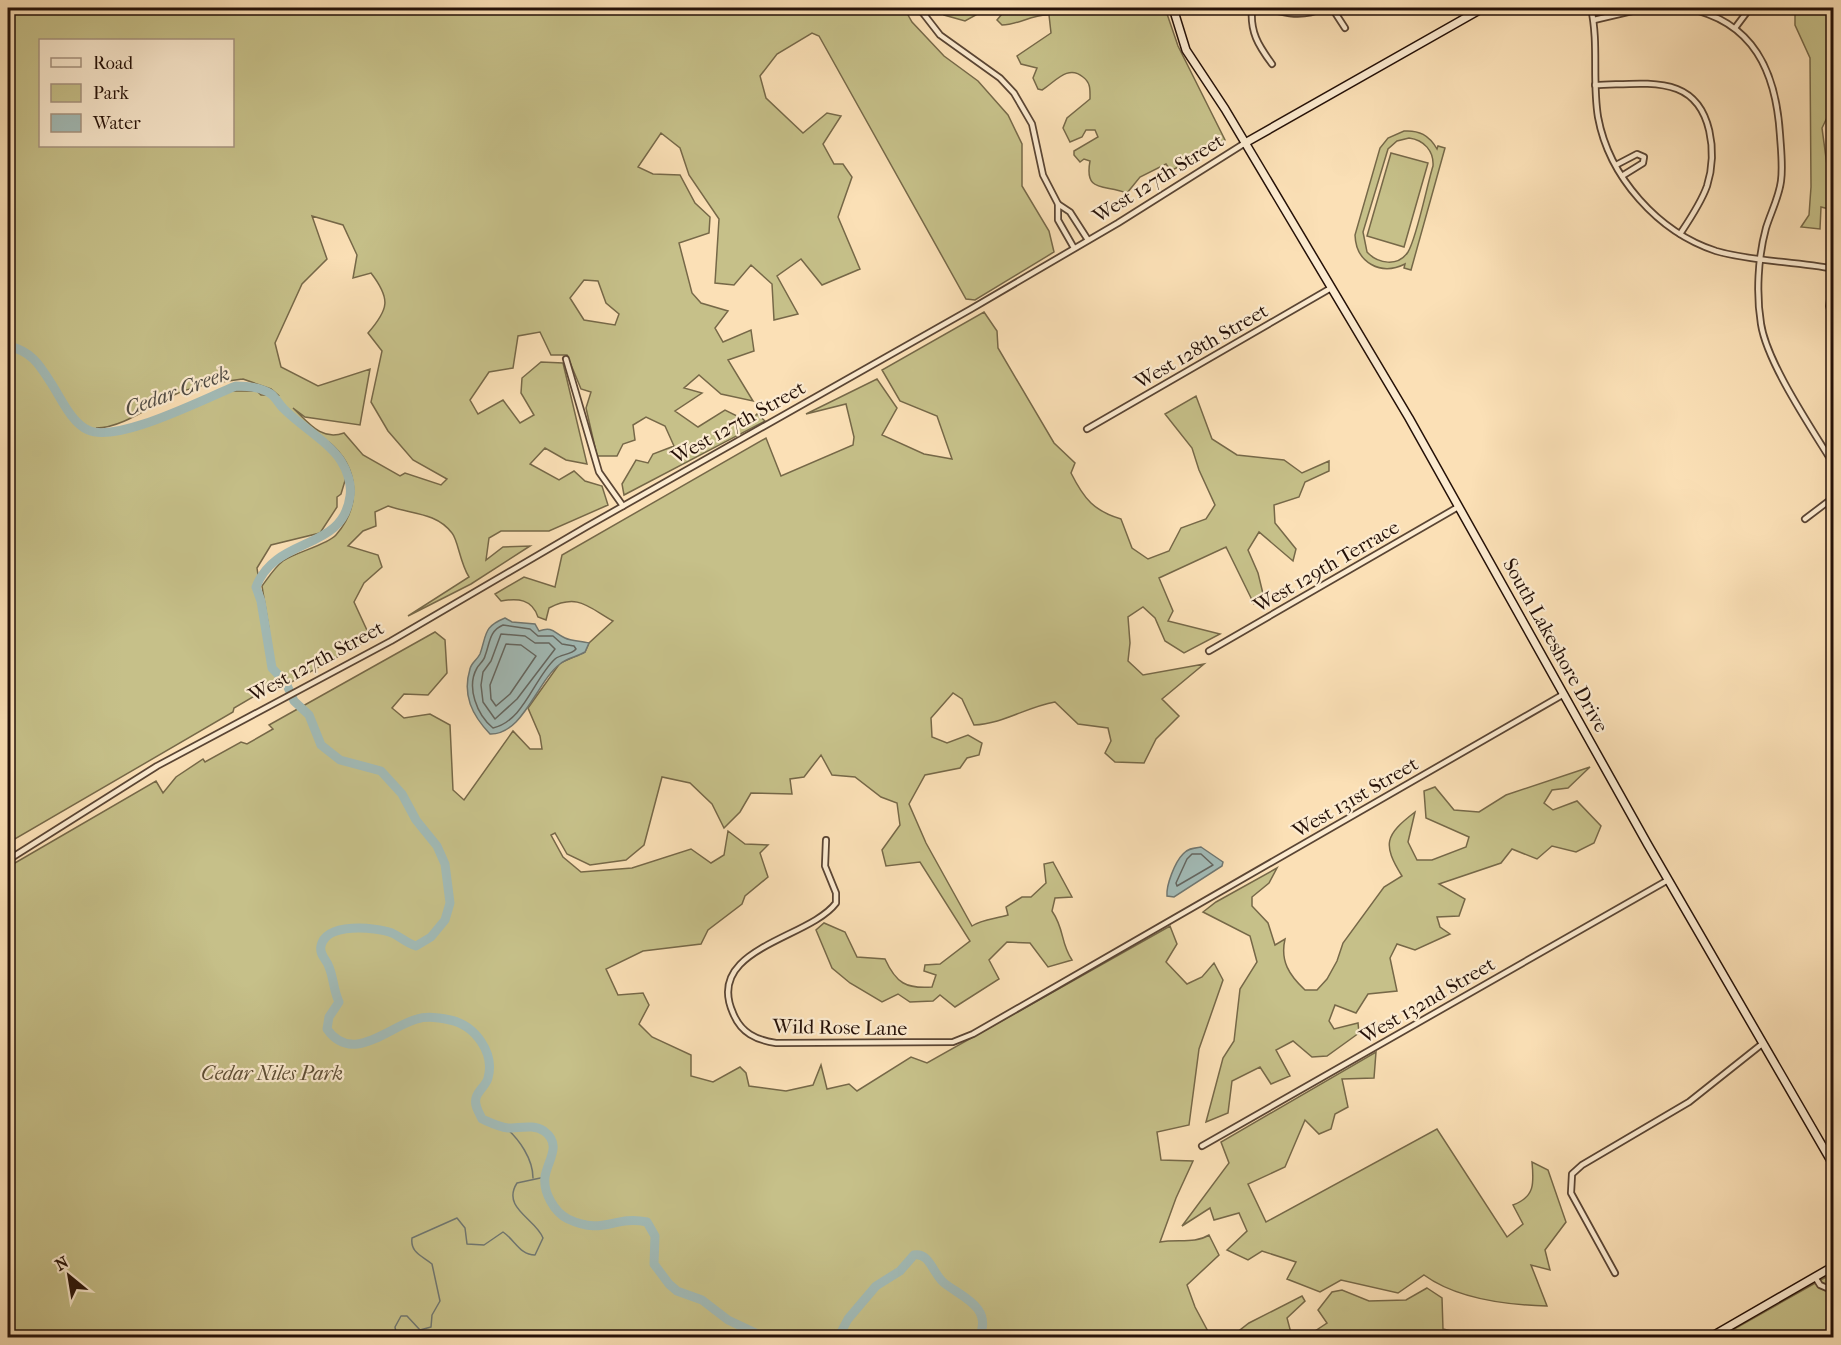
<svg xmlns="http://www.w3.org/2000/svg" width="1841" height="1345" viewBox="0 0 1841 1345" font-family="'IM FELL French Canon',serif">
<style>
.green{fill:#c6c089;stroke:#766848;stroke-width:1.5;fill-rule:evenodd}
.water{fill:#a2bbb7;stroke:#707771;stroke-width:1.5}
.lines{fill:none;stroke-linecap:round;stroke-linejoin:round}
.shore{stroke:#646660;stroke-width:1.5}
.stream{stroke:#707771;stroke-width:1.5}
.river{stroke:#a2bbb7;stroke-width:9}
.street-casing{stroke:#5a4534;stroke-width:8}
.secondary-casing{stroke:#251108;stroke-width:10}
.street{stroke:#fcebd0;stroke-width:4.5}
.secondary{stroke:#fcebd0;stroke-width:7}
.labels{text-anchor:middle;stroke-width:4.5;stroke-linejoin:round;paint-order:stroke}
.street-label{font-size:20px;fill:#251108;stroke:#fcebd0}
.park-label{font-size:20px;font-style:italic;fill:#5d4e35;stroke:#fcebd0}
.water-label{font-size:21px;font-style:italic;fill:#514c45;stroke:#fcebd0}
</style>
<rect width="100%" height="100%" fill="#fbe0b6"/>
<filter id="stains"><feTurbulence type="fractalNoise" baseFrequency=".00333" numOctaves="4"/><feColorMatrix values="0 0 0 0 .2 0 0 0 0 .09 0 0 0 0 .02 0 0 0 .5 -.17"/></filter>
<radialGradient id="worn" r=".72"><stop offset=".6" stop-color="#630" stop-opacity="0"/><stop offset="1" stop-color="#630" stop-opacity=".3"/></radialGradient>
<g class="green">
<path d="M8,8H904L912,22L944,56L978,81L1008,115L1022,144V186L1049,231L1054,252L975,300L966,299L819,36L812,33L777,54L760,76L766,98L803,133L827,113L841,116L823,144L834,164H843L852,177L838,217L860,269L822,285L801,259L777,276L798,314L774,320L772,284L751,265L734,285L715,283L719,219L689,175L680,148L661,133L638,167L653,174L680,175L695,203L710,217L709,233L679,243L692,293L701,303L728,311L715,328L723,342L751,330L754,351L728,360L753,401L721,394L699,375L684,388L702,393L675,411L698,427L725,410L749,422L757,414L765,421L624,495L622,484L636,460L648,463L653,454L674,446L665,426L646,417L633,425L635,440L623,444L617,456H597L586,408L591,392L581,389L567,355H551L540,332L518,336L513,368L489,372L470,400L478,414L503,400L520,423L534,415L521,393L522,378L541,362L563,363L587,464L566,460L545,448L530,464L559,480L574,471L585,481L602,486L608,505L549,531H501L489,538L486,560L503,547L530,546L471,584L408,616L469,577C460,563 458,540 452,533C436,512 410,514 388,506L375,512L376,526L363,531L348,546L378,555L382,567L364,583L354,602L371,639L273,692L265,690L234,708L233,712L8,843ZM232,40V146H40V40ZM312,216L343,225L357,255L353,278L371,273C391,299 389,309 368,333L382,351L371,402L388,431L413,460L447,479L441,485L405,473L400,476L363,455L344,433C321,441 309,423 293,408L305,417L360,425L370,369L318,386L281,367L275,343L302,284L327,259ZM584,280L598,281L606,303L619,314L615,325L584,320L570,298ZM243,379L271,389L278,395H261L257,391H230L166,419L115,434L96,428C122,428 150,406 174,395C195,385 220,382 243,379ZM329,442C359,467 362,505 336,535C327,545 296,552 283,561C275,567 268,578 262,586L269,629L266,632L257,568L271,545L320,533L337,507V497L341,494L347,474Z"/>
<polygon points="938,8 982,8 976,15 965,21 944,15"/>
<path d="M1007,8H1165L1178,46L1225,140L1171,171L1166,164L1140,177L1127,193C1104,184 1084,193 1090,161L1084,159L1080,162L1074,155V151L1098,137L1095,130H1086L1082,137L1070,142L1063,128L1067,118L1090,99C1090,90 1091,83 1083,77C1068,64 1055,82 1042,90L1038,89L1033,78L1037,68L1021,64L1017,56L1051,33L1049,15C1032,14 1019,25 1002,25L997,20Z"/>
<polygon points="1795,8 1833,8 1833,105 1822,128 1833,210 1821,207 1820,229 1801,227 1809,215 1811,187 1810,58 1795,25"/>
<path d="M1404,131C1419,130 1429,135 1437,149L1438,146L1445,148L1411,270L1404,268L1405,264C1381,276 1356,263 1355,235L1380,148L1388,138ZM1409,138C1424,140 1434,151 1433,166C1427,185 1417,237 1408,252C1398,267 1378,264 1367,252L1363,232L1388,149L1397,141Z"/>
<polygon points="1391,153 1428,163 1404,247 1367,236"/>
<path d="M984,312L997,331L998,348L1054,443L1075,463L1071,473C1084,499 1094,511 1121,519L1132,548L1148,559L1169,551L1181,528L1206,519L1215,505L1199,470L1192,448L1165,414L1196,396L1212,439L1237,455L1284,460L1302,473L1329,461V471L1305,482L1299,497L1274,505L1275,523L1296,549L1293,561L1259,532L1248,550L1258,573L1265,602L1254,604L1226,547L1159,578L1173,611L1168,621L1220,634L1184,653L1165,641L1155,618L1143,607L1128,617L1130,643L1128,661L1143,675L1204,664L1162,699L1179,716L1156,739L1144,763L1115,762L1105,753L1111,741L1108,728L1078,724L1055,702C1026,707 1003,724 974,725L962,699L953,693L931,718L932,737L947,743L968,735L982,743L979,755L967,758L960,768L925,775L909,804L926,843L972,926C982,919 995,919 1008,915L1006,907L1022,897H1031L1046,883L1044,864L1053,862L1072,897L1055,898L1052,911C1065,930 1060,942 1072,960L1048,967L1030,943L1007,942L989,960L999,979L955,1007L940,995L933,1001L910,1002L898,994L882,1002L850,983L832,968L816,930L824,923L845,932L857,957L885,959C896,983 906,989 932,987L936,975L924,971L925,965L940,964L970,941L920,862L886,866L882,850L900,825L897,803L881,797L855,777L832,775L821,755L804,777L790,779L792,794L751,793L740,812L724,828L712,804L690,783L662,777L644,845L626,860L590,865L567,854L555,833L551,835L563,857L581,872L632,868L691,849L711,863L724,855L728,831L745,844L768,845L760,853L768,877L745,896L742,904L708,930L701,944L643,951L606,969L618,995L643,993L649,1005L639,1024L652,1037L691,1055V1076L713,1082L740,1067L746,1073L749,1086L786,1091L813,1085L821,1065L827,1089L849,1084L857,1091L911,1057L927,1063L1170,926L1177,944L1166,962L1187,984L1202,977L1214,963L1223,980L1199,1049L1189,1125L1157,1132L1161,1160L1193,1161L1176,1198L1160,1242C1178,1239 1195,1244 1209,1235L1219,1255L1187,1285L1195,1307L1211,1337H8V867L156,781L163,793L176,777L203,759L205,762L241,742L247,744L273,729L269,725L435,632L445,640L447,673L428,695L404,694L392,708L404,718L430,714L450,725L453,790L464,800L513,731L530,749H542L540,736L528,708L560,663L585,652L589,643L613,621C588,607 578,593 549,608L546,620L538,617C532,599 518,598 501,601L495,594L524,577L555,587L562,555L766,438L781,476L853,445L854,437L846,404L806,414L877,379L897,408L882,435L924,454L952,459L937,416L900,401L882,370Z"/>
<path d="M1590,767L1568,788L1552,790L1544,803L1553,810L1577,801L1601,826L1594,843L1576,852L1552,846L1537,859L1512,849L1501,863L1439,884L1465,899L1459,916L1437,917L1440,927L1450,934L1415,950L1397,944L1390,958L1397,991L1368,994L1356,1013L1335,1005L1329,1021L1334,1029L1358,1023L1359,1033L1327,1056L1312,1057L1293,1041L1276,1050L1290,1076L1271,1084L1260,1067L1232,1081L1228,1113L1206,1122L1223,1058L1234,1041L1240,989L1257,962L1250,936L1203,912L1216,902L1277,868L1269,883L1252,897V906L1268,923L1275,945L1285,939C1280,961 1289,975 1305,990H1317L1327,979L1337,961L1343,943L1384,887L1402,876C1382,844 1385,835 1415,812L1408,842L1417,860H1432L1466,847L1469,837L1426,818L1424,791L1435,787L1454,810L1479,812L1506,795Z"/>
<path d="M1376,1052L1374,1078L1342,1079L1348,1107L1335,1114L1331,1129L1319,1134L1305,1120L1285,1167L1248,1184L1266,1222L1437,1129L1507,1237L1523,1224L1513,1205C1535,1197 1534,1183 1532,1162L1548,1170L1566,1222L1545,1250L1550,1270L1531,1265L1547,1306C1507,1305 1457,1299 1424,1275L1398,1293L1341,1280L1320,1292L1287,1279L1296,1262L1262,1251L1248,1260L1227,1250L1247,1231L1239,1213L1214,1220L1210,1208L1182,1226L1229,1163L1221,1142Z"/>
<polygon points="1833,1273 1833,1337 1720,1337"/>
<polygon points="1427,1288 1442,1298 1443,1329 1478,1337 1306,1337 1327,1323 1318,1310 1332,1292 1342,1290 1369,1301 1406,1300"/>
<polygon points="1302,1296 1305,1301 1287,1318 1291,1333 1304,1337 1231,1337 1249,1323"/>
</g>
<g class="water">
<path d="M505,618L512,622L535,624L539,631C553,626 554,633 565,638C571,641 582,641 589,643L585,652C577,657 566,658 560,664C537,681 523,735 490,734C472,715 462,695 470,669C471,663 477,660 480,654C487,634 483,627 505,618Z"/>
<path d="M1201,847L1223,862L1222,866L1174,897L1167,896C1166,885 1175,862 1183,854C1188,848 1195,848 1201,847Z"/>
</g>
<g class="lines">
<g class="shore">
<path d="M503,625L530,629L538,636H553L562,644L574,646L576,649C571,655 561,654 555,659C534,678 524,721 493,728C477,715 466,687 477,668C479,664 484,661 485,656C490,643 489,631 503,625Z"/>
<polygon points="501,634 525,636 535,643 549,643 555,649 517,699 495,719 483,702 481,685 483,672 491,661"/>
<polygon points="506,644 521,645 536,656 510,694 496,706 491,699 490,685"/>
<polygon points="1192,854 1201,854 1213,865 1177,886 1176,883 1187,859"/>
</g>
<g class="stream">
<path d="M506,1128C519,1139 533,1159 533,1178"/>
<path d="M397,1338L395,1327L401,1316H407L420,1330L431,1327L432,1315L440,1301L432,1264C423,1256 410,1253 412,1238L457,1218L465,1228L467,1244L484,1245L503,1232C515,1240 520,1255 535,1255L543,1238C536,1219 501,1208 517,1183L545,1177"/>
</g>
<g class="river">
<path d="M8,346C31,351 39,364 51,383C61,398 71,422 88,430C117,444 205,398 236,386C248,386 261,387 271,394C276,398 279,404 283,408C299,425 329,442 341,461C347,470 352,485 350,496C343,552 276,535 256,587L261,601L272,668L286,683L294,701L309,715L321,745L340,760L381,771L402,794L416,820L437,846L445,864L450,903L445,920L431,937L416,946C406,943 401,937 392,933C375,927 326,922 321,946C319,955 327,960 329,967C334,979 333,989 339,1002L329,1017L327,1029C352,1065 388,1027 417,1019C426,1016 441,1018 450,1020C475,1025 495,1053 488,1078C486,1086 478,1090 476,1098C474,1106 479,1112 482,1119C491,1123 499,1127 508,1128C520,1128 534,1124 544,1131C563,1145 547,1161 545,1177C543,1192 554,1212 568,1219C604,1236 613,1215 647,1222L655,1236L654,1264L669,1284L677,1291L702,1300L728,1320L766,1338"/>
<path d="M838,1338L848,1319L876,1286L900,1271L914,1255C929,1252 933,1273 943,1282C959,1296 994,1306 979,1338"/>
</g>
<defs>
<g id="street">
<polyline points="919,8 940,35 1000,78 1014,93 1032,124 1043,175 1058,204"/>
<path d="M1252,8C1250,32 1258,45 1272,64"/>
<path d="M1264,8C1284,13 1303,18 1323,8"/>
<polyline points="1332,8 1345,28"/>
<path d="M1591,8C1599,44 1592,80 1598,117C1609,177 1658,232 1716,251C1754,262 1795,261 1834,269"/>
<path d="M1686,8C1754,21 1776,72 1780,135C1781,150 1783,166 1781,181C1779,197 1771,212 1766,228C1758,257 1756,294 1761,324C1767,363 1812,429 1834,465"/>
<polyline points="1594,20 1645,8"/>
<polyline points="1735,28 1750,8"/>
<path d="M1595,85C1621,85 1653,80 1677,89C1713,103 1717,154 1707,186C1701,203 1690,219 1680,234"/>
<polyline points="1616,165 1637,154 1644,157 1643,163 1622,176"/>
<polyline points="1074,248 1058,220 1058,204 1070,212 1088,240"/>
<polyline points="1834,274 1829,306 1834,324"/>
<polyline points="566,359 599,472 623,506"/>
<polyline points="1087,429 1331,288"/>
<polyline points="1805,519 1834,497"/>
<polyline points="1209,651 1458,507"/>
<path d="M826,840L825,866L836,893V903C809,939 704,948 733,1013C741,1033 756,1040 776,1043L953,1042L973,1034L1564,694"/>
<polyline points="8,860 157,766 391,641 586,527 971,309 1118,223 1245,143"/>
<polyline points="1202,1146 1668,880"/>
<polyline points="1615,1273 1571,1193 1572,1174 1582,1165 1689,1102 1762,1044"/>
<polyline points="1815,1277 1820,1285 1834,1291"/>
</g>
<g id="secondary">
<polyline points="1173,8 1186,50 1225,109 1409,418 1648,845 1834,1166"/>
<polyline points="1245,143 1483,8"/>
<polyline points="1709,1338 1834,1266"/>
</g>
</defs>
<use href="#street" class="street-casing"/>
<use href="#secondary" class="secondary-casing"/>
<use href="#street" class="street"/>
<use href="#secondary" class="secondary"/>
</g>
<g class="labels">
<g class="street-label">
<text transform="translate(1158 178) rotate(-32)" y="7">West 127th Street</text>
<text transform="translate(1201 346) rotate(-30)" y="7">West 128th Street</text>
<text transform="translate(738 422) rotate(-29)" y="7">West 127th Street</text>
<text transform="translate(1326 566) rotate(-30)" y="7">West 129th Terrace</text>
<text transform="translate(1556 645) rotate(61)" y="7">South Lakeshore Drive</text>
<text transform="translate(316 661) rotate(-28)" y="7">West 127th Street</text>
<text transform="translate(1355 797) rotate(-30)" y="7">West 131st Street</text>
<text transform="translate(1427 1000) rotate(-30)" y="7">West 132nd Street</text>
<text transform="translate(840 1027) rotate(1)" y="7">Wild Rose Lane</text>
</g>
<g class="park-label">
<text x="272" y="1080">Cedar Niles Park</text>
</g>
<g class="water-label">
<text transform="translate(177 391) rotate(-20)" y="7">Cedar Creek</text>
</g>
</g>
<rect width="1841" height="1345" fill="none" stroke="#fbe0b6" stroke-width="30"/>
<rect x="9" y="9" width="1823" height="1327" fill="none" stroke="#251108" stroke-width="3"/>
<rect x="15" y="15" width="1811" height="1315" fill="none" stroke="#251108" stroke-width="1.5"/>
<rect x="39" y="39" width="195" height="108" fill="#fcebd0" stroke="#a69480" stroke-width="1.5"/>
<rect x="51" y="58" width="30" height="9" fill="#fcebd0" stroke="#a69480" stroke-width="1.5"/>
<text x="93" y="69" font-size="18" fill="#251108">Road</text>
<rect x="51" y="84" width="30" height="18" fill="#c6c089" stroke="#a69480" stroke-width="1.5"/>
<text x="93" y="99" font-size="18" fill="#251108">Park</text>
<rect x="51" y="114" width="30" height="18" fill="#a2bbb7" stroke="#a69480" stroke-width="1.5"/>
<text x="93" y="129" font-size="18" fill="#251108">Water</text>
<g transform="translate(69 1276) rotate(330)" stroke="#fcebd0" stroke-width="4.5" paint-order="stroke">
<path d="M0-4.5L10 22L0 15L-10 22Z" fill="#251108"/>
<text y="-9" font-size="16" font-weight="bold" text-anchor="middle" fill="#251108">N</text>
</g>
<rect width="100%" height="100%" filter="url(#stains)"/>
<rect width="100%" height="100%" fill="url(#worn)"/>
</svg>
